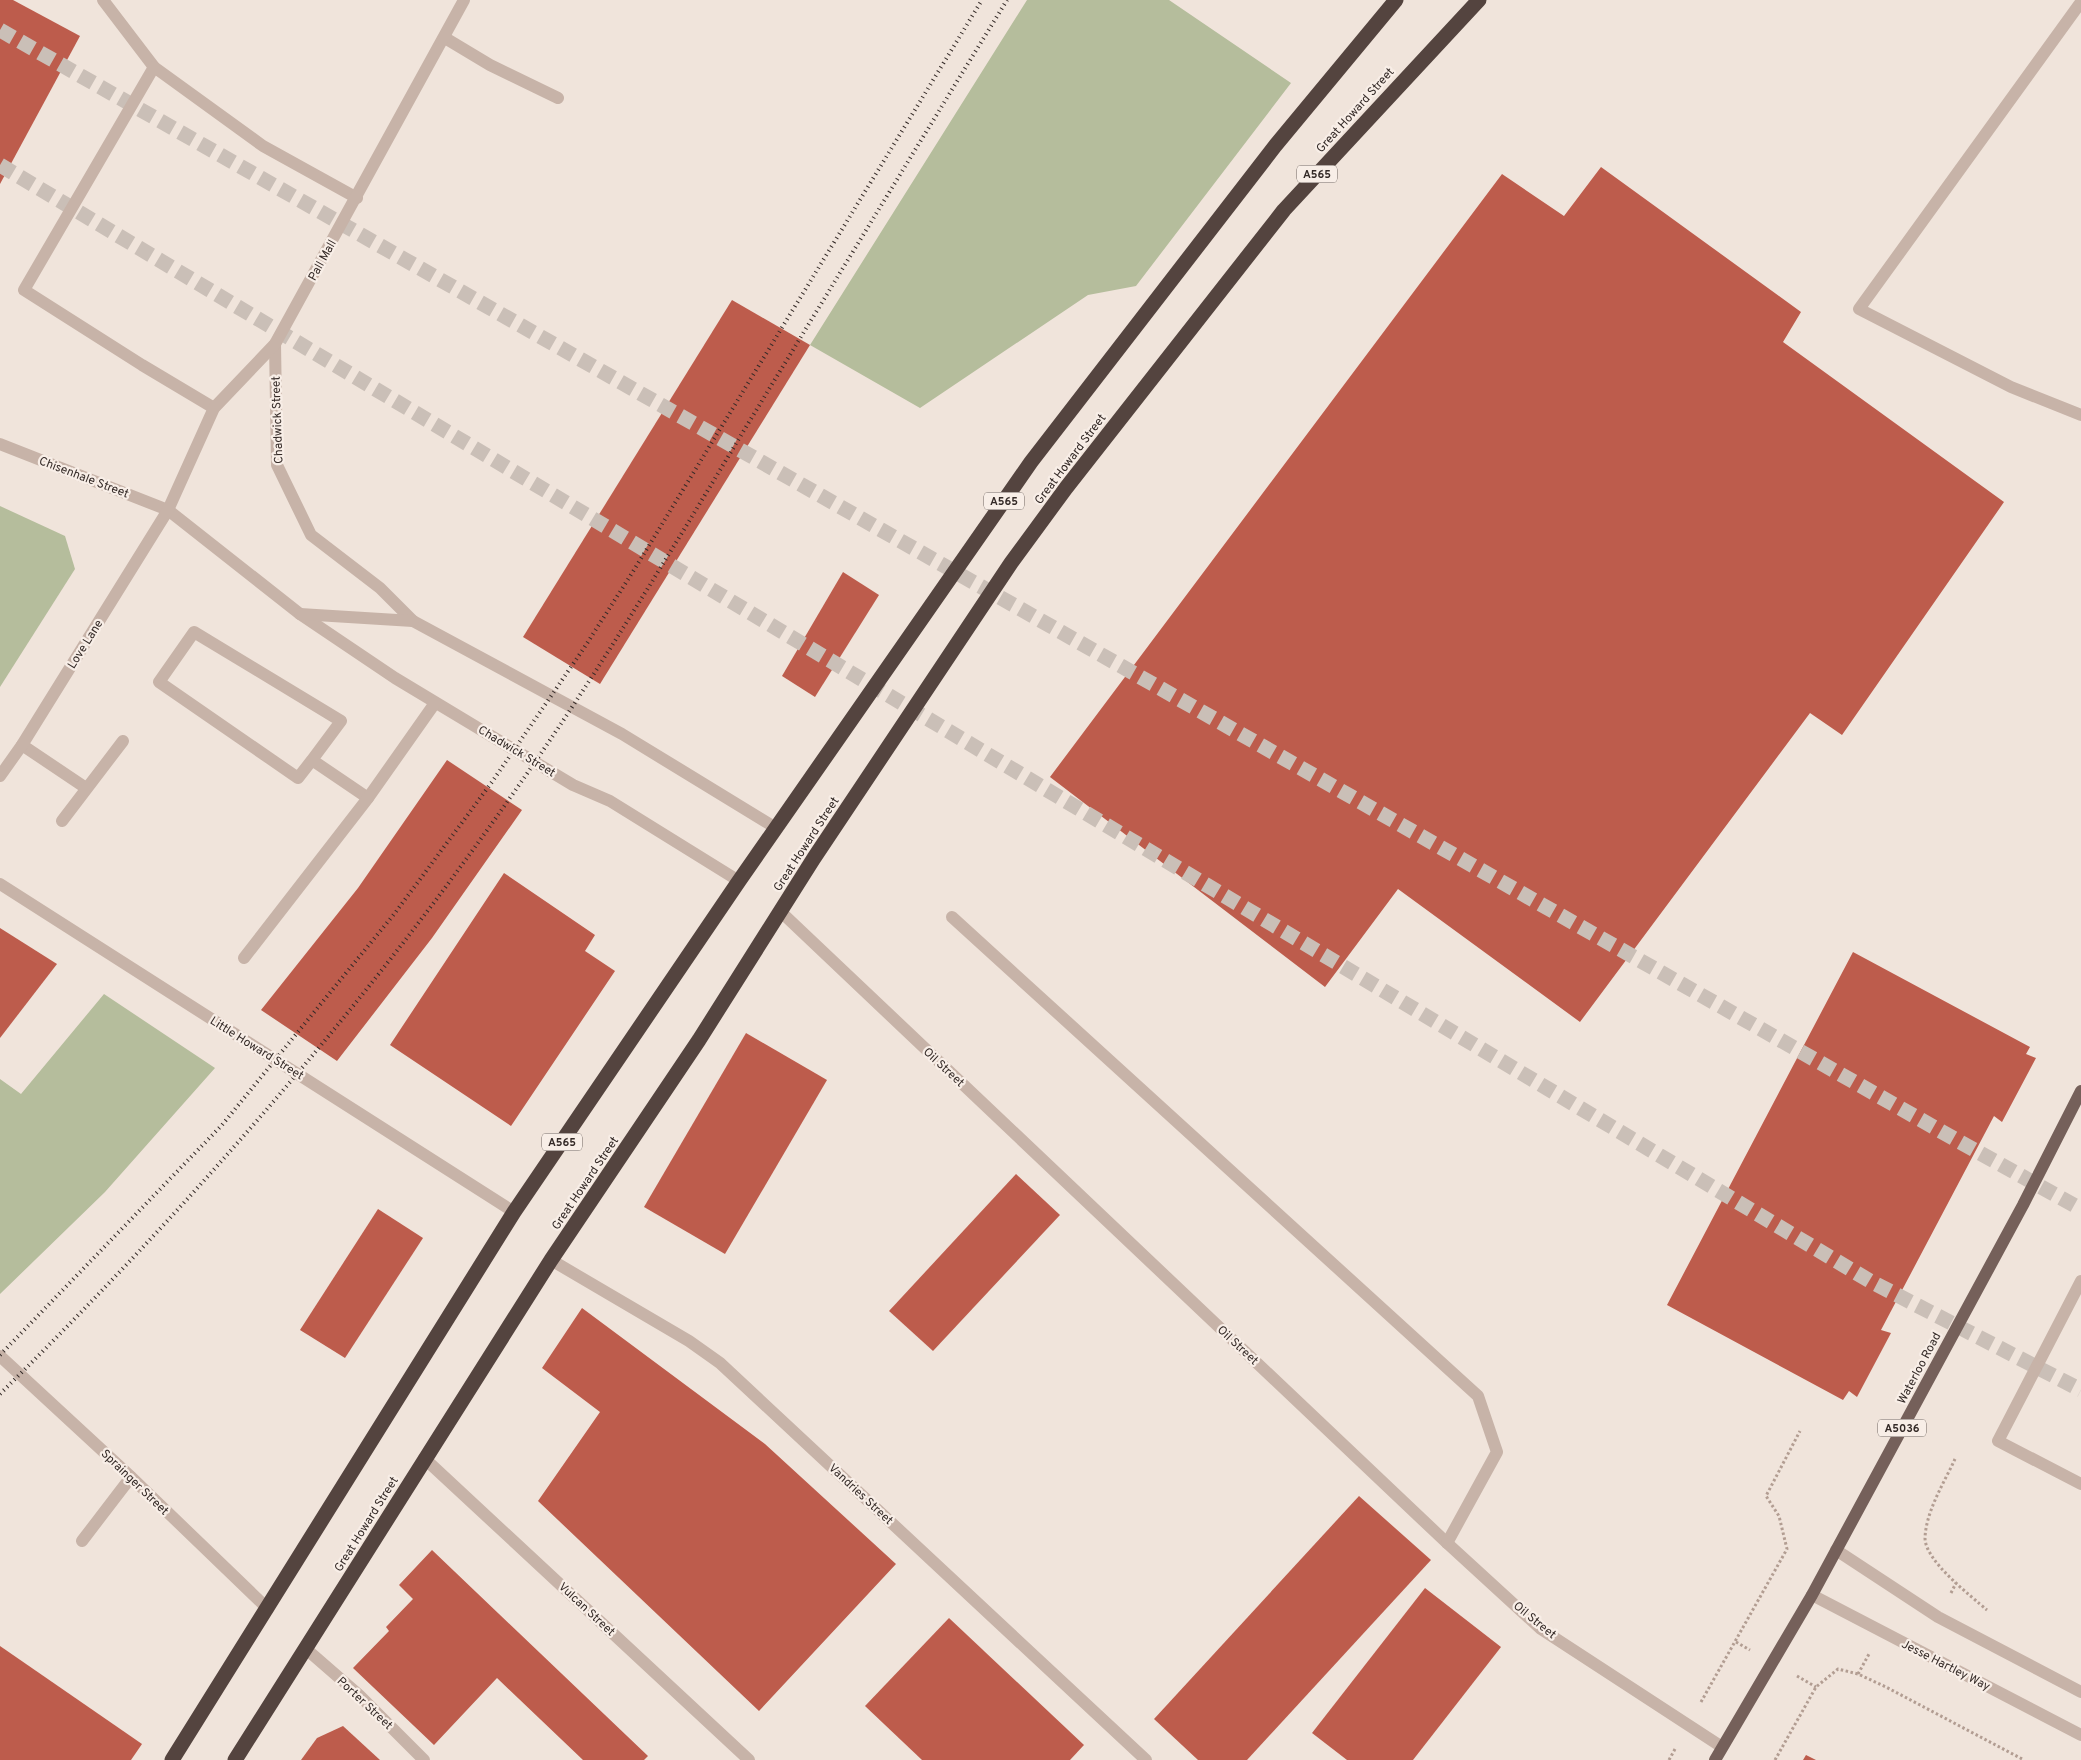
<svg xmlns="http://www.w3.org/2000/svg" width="2081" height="1760" viewBox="0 0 2081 1760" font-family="Overpass,sans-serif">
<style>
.green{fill:#b5bd9c}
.building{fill:#bd5c4c}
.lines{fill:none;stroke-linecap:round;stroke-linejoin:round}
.highway-tunnel{stroke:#cabfb7;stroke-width:15;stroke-dasharray:15 8;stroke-linecap:butt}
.path{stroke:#b29d92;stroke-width:3;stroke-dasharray:2.5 2.5;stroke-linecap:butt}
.minor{stroke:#c7b3a8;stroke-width:12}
.major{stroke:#75605a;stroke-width:12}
.highway{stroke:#54443f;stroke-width:15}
.rail{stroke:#342a27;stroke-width:4;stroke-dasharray:1 4;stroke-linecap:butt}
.labels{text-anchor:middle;stroke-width:4.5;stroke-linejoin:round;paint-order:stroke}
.shield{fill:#f8eee7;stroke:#6f6561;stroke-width:1}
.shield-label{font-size:11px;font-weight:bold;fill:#342a27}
.street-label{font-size:12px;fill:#342a27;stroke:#f8eee7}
</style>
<rect width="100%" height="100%" fill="#f0e4db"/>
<g class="green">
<polygon points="1027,0 1169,0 1291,83 1136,286 1088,295 920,408 810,345"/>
<polygon points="0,506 65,536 75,569 0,687"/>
<polygon points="104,994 215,1068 105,1192 0,1294 0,1079 21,1094"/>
</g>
<g class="building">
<polygon points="0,0 13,0 80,36 0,184"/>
<polygon points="1601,167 1801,312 1783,342 2004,502 1842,735 1810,713 1580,1022 1398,889 1325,987 1050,777 1502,174 1564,216"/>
<polygon points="732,300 810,345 600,684 523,637"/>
<polygon points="843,572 879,595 815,697 782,676"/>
<polygon points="447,760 522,810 432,938 337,1061 261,1010 358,888"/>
<polygon points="504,873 595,935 585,951 615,971 511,1126 390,1045"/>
<polygon points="0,928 57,964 0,1038"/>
<polygon points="1853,952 2030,1047 2026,1054 2036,1058 2002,1122 1994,1116 1881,1330 1891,1333 1857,1397 1849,1391 1843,1400 1667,1305"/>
<polygon points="746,1033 827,1080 725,1254 644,1207"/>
<polygon points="1016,1174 1060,1215 933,1351 889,1311"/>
<polygon points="378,1209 423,1238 345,1358 300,1330"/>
<polygon points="582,1308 765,1444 896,1564 759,1711 538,1501 600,1412 542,1368"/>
<polygon points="1359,1496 1431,1560 1247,1760 1198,1760 1154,1719"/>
<polygon points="432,1550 648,1756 644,1760 583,1760 497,1678 434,1745 353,1668 389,1631 386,1627 413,1599 399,1585"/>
<polygon points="1425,1588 1501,1647 1413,1760 1347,1760 1312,1733"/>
<polygon points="949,1618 1084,1745 1070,1760 922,1760 865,1706"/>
<polygon points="0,1646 142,1744 131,1760 0,1760"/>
<polygon points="343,1726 380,1760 301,1760 317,1738"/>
<polygon points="1806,1755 1816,1760 1803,1760"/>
</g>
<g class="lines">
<g class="highway-tunnel">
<polyline points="0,30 1960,1142 2081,1209"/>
<polyline points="0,165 1870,1281 2081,1390"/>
</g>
<g class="path">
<path d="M1955,1459C1944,1483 1926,1511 1925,1538C1925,1561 1971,1596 1987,1610"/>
<polyline points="1951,1593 1956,1583"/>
<polyline points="1736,1642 1750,1650"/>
<polyline points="1858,1674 1869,1654"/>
<polyline points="1797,1676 1816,1687"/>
<polyline points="1701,1702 1787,1549 1779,1516 1766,1496 1800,1431"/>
<polyline points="1669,1760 1675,1749"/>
<polyline points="1775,1760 1816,1687 1838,1669 1858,1674 1886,1687 2024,1760"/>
</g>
<g class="minor">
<polyline points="103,0 154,67"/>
<polyline points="2081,2 1859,309 2011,387 2081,415"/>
<polyline points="445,38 490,65 558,98"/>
<polyline points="275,344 277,465 311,535 380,588 413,621 622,734 776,828"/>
<polyline points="214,408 142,365 24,290 154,67 263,146 357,198"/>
<polyline points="0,444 168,510 300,614 395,678 573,785 610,801 739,881"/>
<polyline points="300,614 413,621"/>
<polyline points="22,745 86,788"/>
<polyline points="312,760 298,778 159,682 194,632 341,721 312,760 368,798"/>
<polyline points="0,776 22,745 168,510 214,408 275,344 464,0"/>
<polyline points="62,821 123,741"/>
<polyline points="0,884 514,1212"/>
<polyline points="780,911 1447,1543 1541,1629 1722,1747"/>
<polyline points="952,917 1478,1396 1497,1452 1447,1543"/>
<polyline points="244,958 368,798 435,703"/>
<polyline points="551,1260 689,1341 720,1363 1146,1760"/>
<polyline points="2081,1281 1998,1441 2081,1484"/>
<polyline points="0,1356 131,1477 268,1609"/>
<polyline points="424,1458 749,1760"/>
<polyline points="82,1541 131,1477"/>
<polyline points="1836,1550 1938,1617 2081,1692"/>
<polyline points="1812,1595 2081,1735"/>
<polyline points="305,1648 359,1695 424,1760"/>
</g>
<polyline class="major" points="1715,1760 1812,1595 2023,1205 2081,1091"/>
<g class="highway">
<polyline points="172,1760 514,1212 739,881 1031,462 1275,146 1396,0"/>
<polyline points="235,1760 551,1260 699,1040 814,858 1011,563 1066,488 1284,210 1479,0"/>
</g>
<g class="rail">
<polyline points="0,1355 222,1125 395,913 492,782 584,648 634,570 982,0"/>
<path d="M0,1394C187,1209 361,1011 512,795C597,675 673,548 749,422C835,281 921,140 1007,0"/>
</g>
</g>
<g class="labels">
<g class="shield">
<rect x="1297" y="165.5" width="40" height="17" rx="4"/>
<rect x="984" y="492.5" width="40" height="17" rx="4"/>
<rect x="542" y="1133.5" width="40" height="17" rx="4"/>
<rect x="1878" y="1419.5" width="48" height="17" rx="4"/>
</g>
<g class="shield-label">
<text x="1317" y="178">A565</text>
<text x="1004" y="505">A565</text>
<text x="562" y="1146">A565</text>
<text x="1902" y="1432">A5036</text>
</g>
<g class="street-label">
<text transform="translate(1355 110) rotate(-48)" y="4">Great Howard Street</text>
<text transform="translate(322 260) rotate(-61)" y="4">Pall Mall</text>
<text transform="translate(277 420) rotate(-92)" y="4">Chadwick Street</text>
<text transform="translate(1070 459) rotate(-53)" y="4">Great Howard Street</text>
<text transform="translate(84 477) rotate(21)" y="4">Chisenhale Street</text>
<text transform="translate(85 644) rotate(-58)" y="4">Love Lane</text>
<text transform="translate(517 751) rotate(31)" y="4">Chadwick Street</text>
<text transform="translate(806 844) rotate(-57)" y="4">Great Howard Street</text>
<text transform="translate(257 1048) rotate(32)" y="4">Little Howard Street</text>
<text transform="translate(944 1067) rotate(43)" y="4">Oil Street</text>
<text transform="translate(585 1183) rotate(-56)" y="4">Great Howard Street</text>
<text transform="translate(1238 1345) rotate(43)" y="4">Oil Street</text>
<text transform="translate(1919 1368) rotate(-62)" y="4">Waterloo Road</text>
<text transform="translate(135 1482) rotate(44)" y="4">Sprainger Street</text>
<text transform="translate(861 1494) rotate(43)" y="4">Vandries Street</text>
<text transform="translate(366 1524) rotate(-58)" y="4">Great Howard Street</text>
<text transform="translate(587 1609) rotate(43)" y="4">Vulcan Street</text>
<text transform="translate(1535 1620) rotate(39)" y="4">Oil Street</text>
<text transform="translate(1946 1665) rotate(27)" y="4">Jesse Hartley Way</text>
<text transform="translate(365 1703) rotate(43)" y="4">Porter Street</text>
</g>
</g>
</svg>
